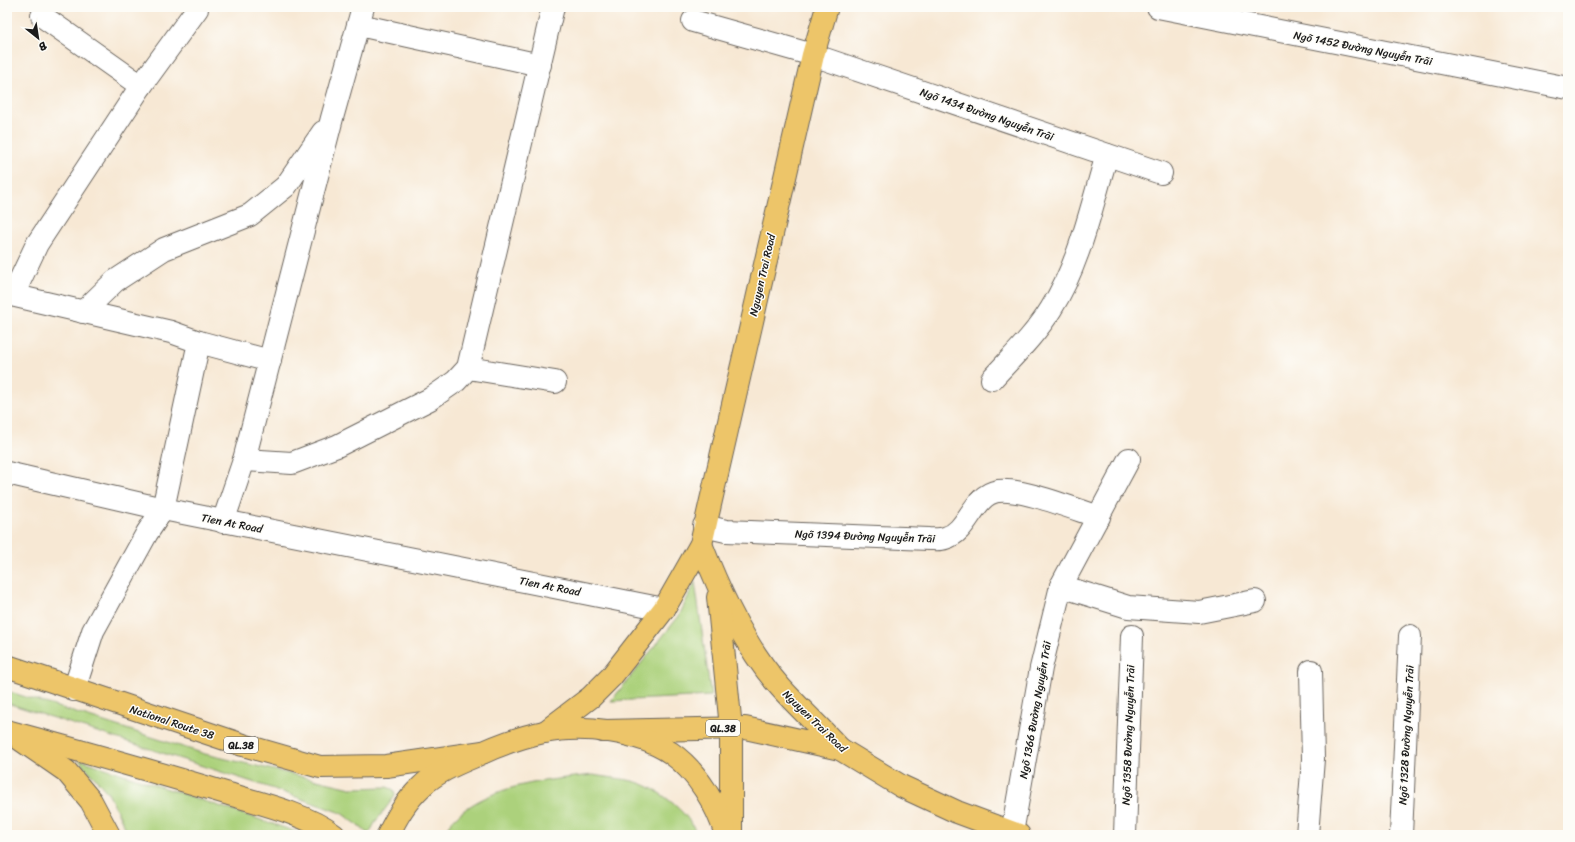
<svg xmlns="http://www.w3.org/2000/svg" width="1575" height="842" viewBox="0 0 1575 842" font-family="Sriracha,sans-serif">
<style>
.green{fill:#acd17b;stroke:#64764c}
.lines{fill:none;stroke-linecap:round;stroke-linejoin:round}
.minor-casing{stroke:#69635c;stroke-width:24}
.major-casing{stroke:#69635c;stroke-width:24}
.highway-casing{stroke:#69635c;stroke-width:24}
.minor{stroke:#fff;stroke-width:22}
.major{stroke:#edc569;stroke-width:22}
.highway{stroke:#edc569;stroke-width:22}
.labels{text-anchor:middle;stroke-width:3;stroke-linejoin:round;paint-order:stroke}
.shield{fill:#fdfcf7;stroke:#605f5e;stroke-width:1}
.shield-label{font-size:10px;font-weight:bold;fill:#1c1c1c}
.street-label{font-size:11px;fill:#1c1c1c;stroke:#fdfcf7}
</style>
<rect width="100%" height="100%" fill="#fdfcf7"/>
<filter id="ink" filterUnits="userSpaceOnUse"><feTurbulence type="fractalNoise" baseFrequency=".025" numOctaves="2"/><feDisplacementMap in="SourceGraphic" scale="8" xChannelSelector="R" yChannelSelector="G"/><feConvolveMatrix kernelMatrix="1 2 1 2 8 2 1 2 1" color-interpolation-filters="sRGB"/></filter>
<filter id="wash" filterUnits="userSpaceOnUse"><feTurbulence type="fractalNoise" baseFrequency=".012" numOctaves="4" result="noise"/><feDisplacementMap in="SourceGraphic" scale="16" xChannelSelector="R" yChannelSelector="G"/><feGaussianBlur stdDeviation="0.9" result="paint"/><feColorMatrix in="noise" values="0 0 0 0 0 0 0 0 0 0 0 0 0 0 0 0 0 1.4 0 .05"/><feComposite in="paint" operator="in"/></filter>
<g filter="url(#wash)">
<rect width="100%" height="100%" fill="#f7e8d4"/>
<g class="green">
<polygon points="695,582 711,696 611,701 679,616"/>
<polygon points="7,691 205,754 351,788 387,787 394,790 395,796 376,821 370,832 367,833 358,825 341,813 271,788 7,703"/>
<polygon points="78,759 306,835 129,835 108,793"/>
<path d="M593,775C608,778 627,778 642,784C661,791 691,815 697,835H441C446,829 451,821 457,816C493,784 547,780 593,775Z"/>
</g>
</g>
<g filter="url(#ink)">
<g class="lines">
<defs>
<g id="minor">
<polyline points="1158,7 1568,88"/>
<polyline points="42,16 141,86"/>
<polyline points="693,21 813,55 1161,173"/>
<polyline points="359,25 540,65"/>
<polyline points="7,294 171,332 199,342 163,509 664,609"/>
<polyline points="13,295 37,244 141,86 197,9"/>
<polyline points="83,312 115,281 164,249 250,215 286,186 323,132"/>
<polyline points="199,342 270,361"/>
<polyline points="468,368 555,382"/>
<path d="M992,379C1012,357 1035,335 1051,309C1080,263 1091,207 1107,155"/>
<polyline points="244,460 292,463 337,446 430,399 456,381 468,368 553,7"/>
<polyline points="7,473 163,509 147,533 93,631 74,690"/>
<polyline points="223,522 244,460 332,118 363,7"/>
<path d="M704,526L726,531L929,539C934,539 940,540 945,538C969,532 972,495 998,491C1022,488 1074,509 1099,517"/>
<polyline points="1061,586 1128,607 1199,612 1255,601"/>
<polyline points="1012,833 1041,668 1061,586 1129,459"/>
<polyline points="1125,835 1132,636"/>
<polyline points="1307,835 1313,759 1311,671"/>
<polyline points="1401,835 1410,636"/>
</g>
<g id="major">
<path d="M701,544C720,593 745,648 781,688C800,709 821,728 840,749"/>
<polyline points="718,597 731,728 731,835"/>
<polyline points="545,732 591,697 611,677 664,609 701,544 813,55 827,7"/>
</g>
<g id="highway">
<polyline points="7,666 243,745 320,767 386,766 483,752"/>
<path d="M7,731C81,751 156,772 229,794C260,803 309,815 334,835"/>
<polyline points="603,731 745,728 840,749 901,786 957,812 1019,835"/>
<polyline points="21,740 66,771 91,801 109,835"/>
<path d="M388,835C397,817 406,801 421,787C435,773 454,765 473,757C496,746 520,737 544,732C583,724 638,731 671,753C697,771 717,805 726,835"/>
</g>
</defs>
<use href="#minor" class="minor-casing"/>
<use href="#major" class="major-casing"/>
<use href="#highway" class="highway-casing"/>
<use href="#minor" class="minor"/>
<use href="#major" class="major"/>
<use href="#highway" class="highway"/>
</g>
</g>
<g class="labels">
<g class="shield">
<rect x="706" y="720" width="34" height="16" rx="3"/>
<rect x="224" y="737" width="34" height="16" rx="3"/>
</g>
<g class="shield-label">
<text x="723" y="732">QL.38</text>
<text x="241" y="749">QL.38</text>
</g>
<g class="street-label">
<text transform="translate(1363 48) rotate(11)" y="4">Ngõ 1452 Đường Nguyễn Trãi</text>
<text transform="translate(987 114) rotate(19)" y="4">Ngõ 1434 Đường Nguyễn Trãi</text>
<text transform="translate(762 275) rotate(-77)" y="4">Nguyen Trai Road</text>
<text transform="translate(232 523) rotate(11)" y="4">Tien At Road</text>
<text transform="translate(865 536) rotate(2)" y="4">Ngõ 1394 Đường Nguyễn Trãi</text>
<text transform="translate(550 586) rotate(11)" y="4">Tien At Road</text>
<text transform="translate(1035 710) rotate(-80)" y="4">Ngõ 1366 Đường Nguyễn Trãi</text>
<text transform="translate(815 721) rotate(44)" y="4">Nguyen Trai Road</text>
<text transform="translate(172 722) rotate(18)" y="4">National Route 38</text>
<text transform="translate(1128 735) rotate(-88)" y="4">Ngõ 1358 Đường Nguyễn Trãi</text>
<text transform="translate(1406 735) rotate(-87)" y="4">Ngõ 1328 Đường Nguyễn Trãi</text>
</g>
</g>
<rect width="1575" height="842" fill="none" stroke="#fdfcf7" stroke-width="24"/>
<g transform="translate(38 38) rotate(150)" stroke="#fdfcf7" stroke-width="3" paint-order="stroke">
<path d="M0-3L7 15L0 10L-7 15Z" fill="#1c1c1c"/>
<text y="-6" font-size="11" font-weight="bold" text-anchor="middle" fill="#1c1c1c">B</text>
</g>
</svg>
